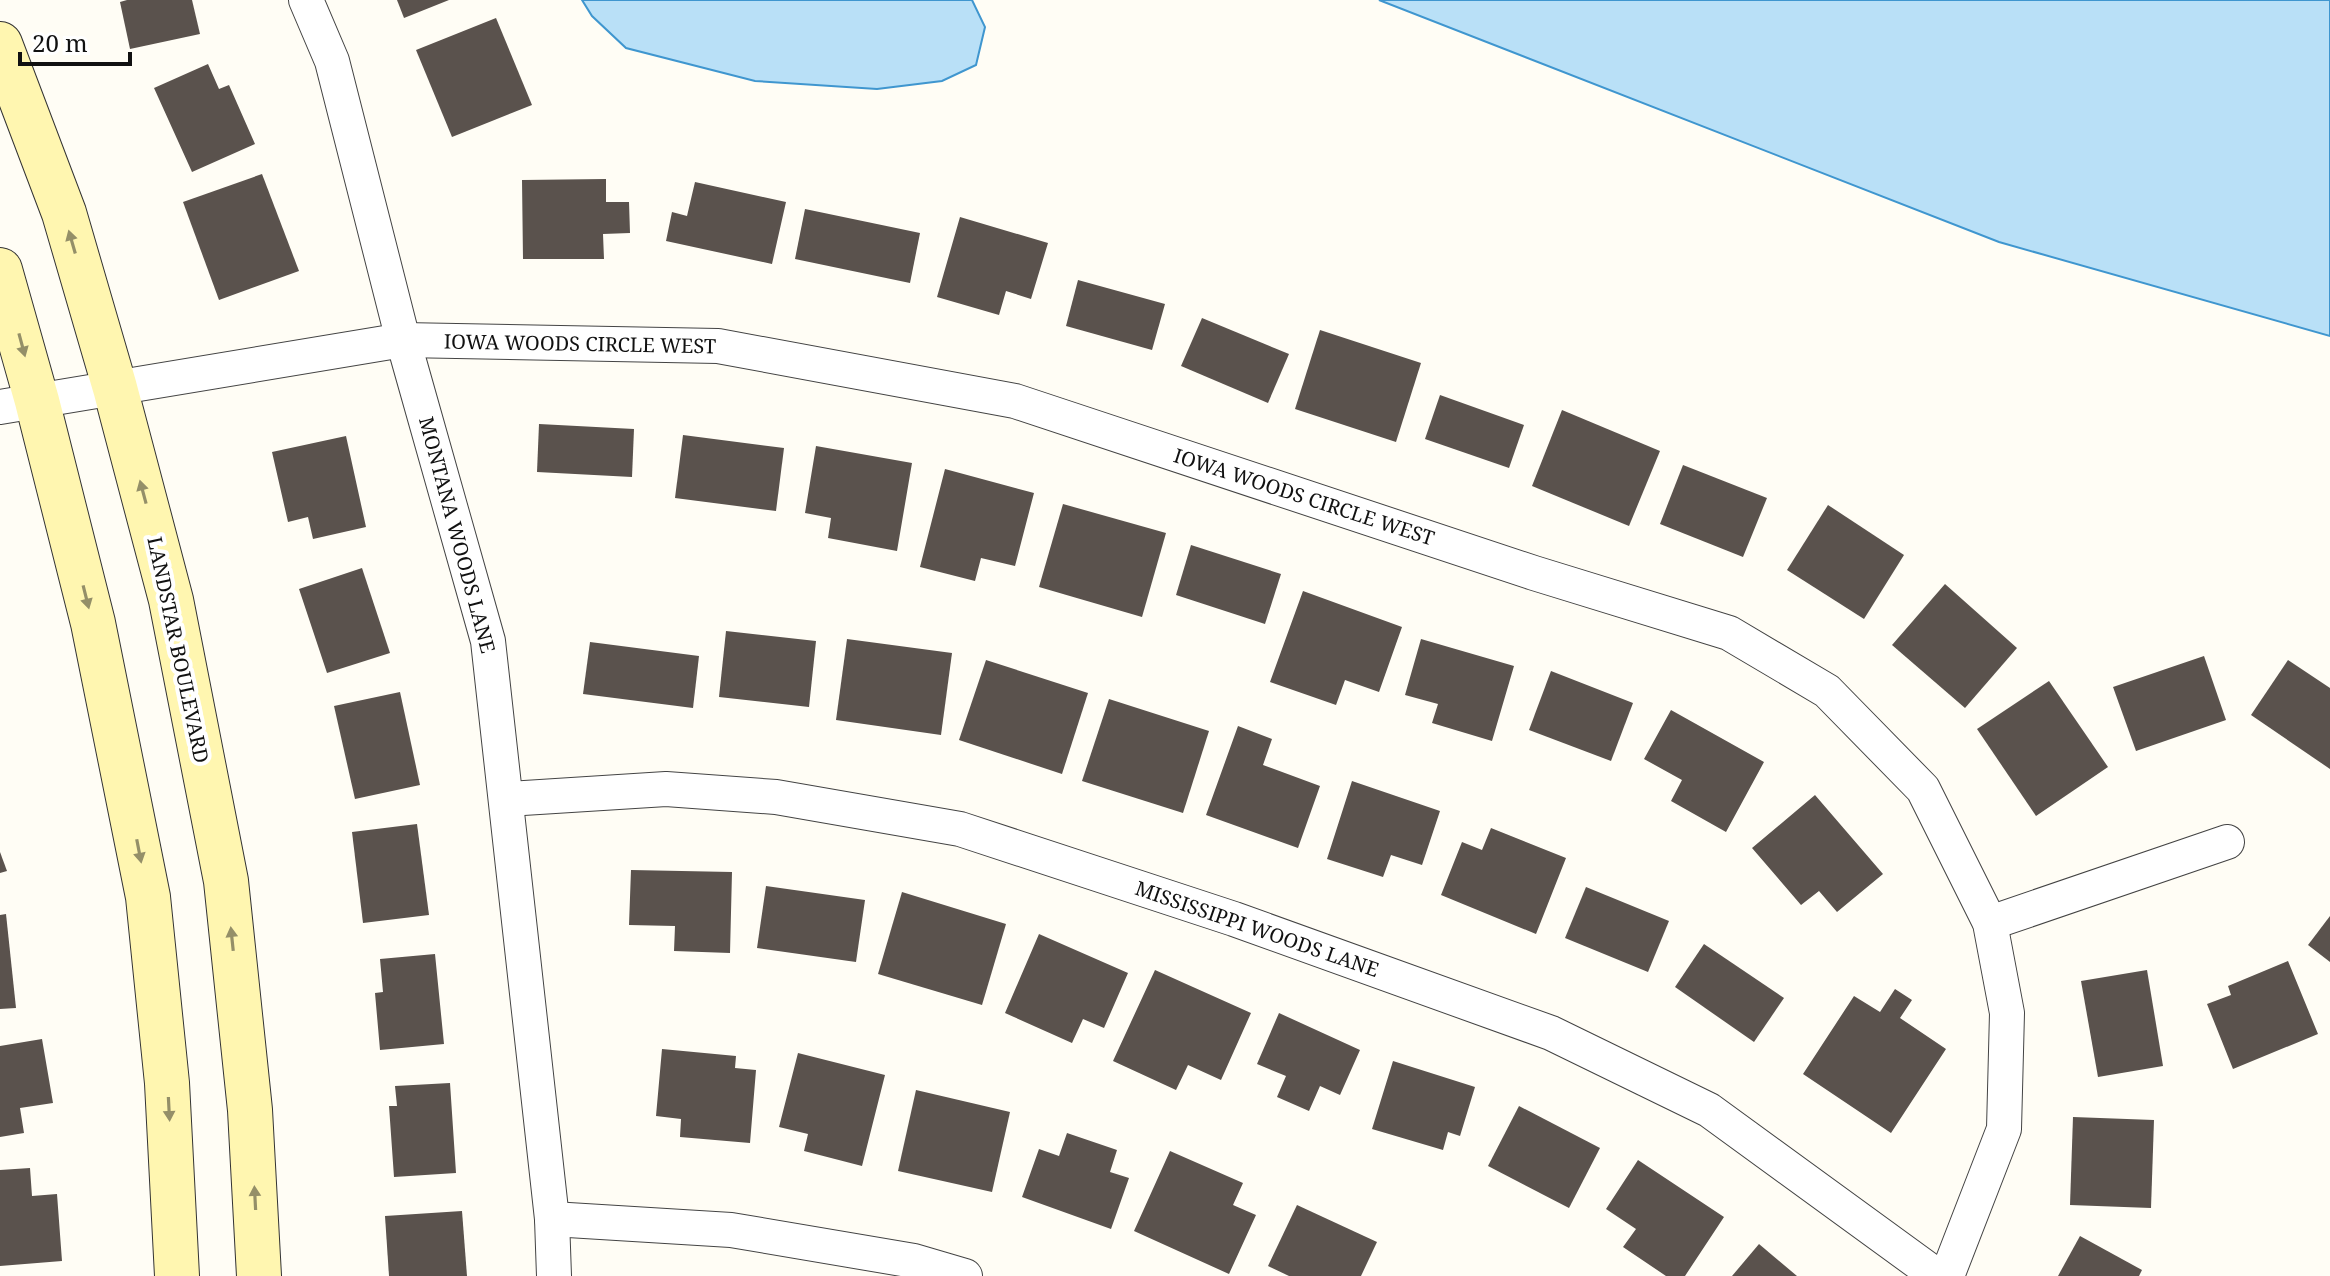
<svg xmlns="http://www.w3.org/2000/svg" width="2330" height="1276" viewBox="0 0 2330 1276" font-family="'Noto Serif',serif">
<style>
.water{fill:#b9e0f7;stroke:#3f96cf;stroke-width:2}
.building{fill:#5a524d}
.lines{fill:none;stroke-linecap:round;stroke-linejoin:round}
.street-casing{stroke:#444;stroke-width:36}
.secondary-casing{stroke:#333;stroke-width:46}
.street{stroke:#fff;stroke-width:34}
.secondary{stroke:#fff6b0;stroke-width:44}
.oneway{fill:#948f68}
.labels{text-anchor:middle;stroke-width:8;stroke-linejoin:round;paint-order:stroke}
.street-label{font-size:20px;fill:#111;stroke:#fff}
</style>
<rect width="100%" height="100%" fill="#fffdf5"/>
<g class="water">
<polygon points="582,0 972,0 985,27 976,65 942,81 877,89 755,81 626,48 592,16"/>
<polygon points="1379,0 2330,0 2330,336 1999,242"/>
</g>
<g class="building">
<polygon points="127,0 192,0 200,34 130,49 120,2"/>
<polygon points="397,0 449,0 404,18"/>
<polygon points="496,18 532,105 452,137 416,50"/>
<polygon points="208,64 219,89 229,85 255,144 192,172 154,88"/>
<polygon points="262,174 299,271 219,300 183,202"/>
<polygon points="606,179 606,202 629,202 630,233 603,234 604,259 523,259 522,180"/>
<polygon points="695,182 786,202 772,264 666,241 672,212 687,216"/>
<polygon points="805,209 920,233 910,283 795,259"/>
<polygon points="960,217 1048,243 1031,299 1006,291 999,315 937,297"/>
<polygon points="1078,280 1165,304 1152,350 1066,326"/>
<polygon points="1202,318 1289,354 1268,403 1181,366"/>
<polygon points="1320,330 1421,363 1396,442 1295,409"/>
<polygon points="1440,395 1524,425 1509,468 1425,439"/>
<polygon points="1562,410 1660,451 1629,526 1532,486"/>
<polygon points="539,424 634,429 632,477 537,472"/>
<polygon points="683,435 784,448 776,511 675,498"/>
<polygon points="346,436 366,527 313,539 308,517 288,522 272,452"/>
<polygon points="816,446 912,463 897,551 828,538 831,518 805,513"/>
<polygon points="1683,465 1767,498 1743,557 1660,524"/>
<polygon points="945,469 1034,493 1015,566 981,558 975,581 920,567"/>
<polygon points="1063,504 1166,533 1142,617 1039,587"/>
<polygon points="1828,505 1904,555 1864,619 1787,570"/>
<polygon points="1191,545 1281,574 1265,624 1176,595"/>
<polygon points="362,568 390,653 327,673 299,589"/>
<polygon points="1945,584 2017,648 1965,708 1892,645"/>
<polygon points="1303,591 1402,627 1379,692 1345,680 1336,705 1270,682"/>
<polygon points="726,631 816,641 809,707 719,697"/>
<polygon points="847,639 952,653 941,735 836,720"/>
<polygon points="1421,639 1514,666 1492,741 1432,723 1438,704 1405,695"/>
<polygon points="590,642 699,656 693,708 583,694"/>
<polygon points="2204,656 2226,720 2136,751 2113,687"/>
<polygon points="986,660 1088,693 1062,774 959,740"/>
<polygon points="2288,660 2330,688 2330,769 2251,715"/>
<polygon points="1551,671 1633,703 1611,761 1529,730"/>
<polygon points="2049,681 2108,767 2036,816 1977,729"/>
<polygon points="400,692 420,785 355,799 334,706"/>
<polygon points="1109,699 1209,731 1183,813 1082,781"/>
<polygon points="1671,710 1764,762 1726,832 1671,801 1682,780 1644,759"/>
<polygon points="1238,726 1272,739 1263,765 1320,786 1298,848 1206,815"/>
<polygon points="1352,781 1440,811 1422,865 1391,855 1383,877 1327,859"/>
<polygon points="1815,795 1883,874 1837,912 1819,891 1801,905 1752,848"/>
<polygon points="417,824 429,915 363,923 352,832"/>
<polygon points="1491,828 1566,858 1536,934 1441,895 1462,842 1482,850"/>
<polygon points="0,852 7,871 0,873"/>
<polygon points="631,870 732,872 730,953 674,951 675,926 629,925"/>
<polygon points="766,886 865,900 856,962 757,948"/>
<polygon points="1586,887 1669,921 1648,972 1565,938"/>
<polygon points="902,892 1006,924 982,1005 878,974"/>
<polygon points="6,914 16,1008 0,1009 0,915"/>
<polygon points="2330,916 2330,962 2308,945"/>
<polygon points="1039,934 1128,973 1104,1028 1083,1019 1072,1043 1005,1013"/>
<polygon points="1704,944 1784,998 1754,1042 1675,987"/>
<polygon points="435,954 444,1044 380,1050 375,993 383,992 380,959"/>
<polygon points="2288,961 2318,1034 2233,1069 2207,1004 2231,995 2228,986"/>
<polygon points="1155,970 1251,1013 1221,1080 1188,1065 1176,1090 1113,1061"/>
<polygon points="2147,970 2163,1066 2098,1077 2081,981"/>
<polygon points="1895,989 1912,1000 1900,1018 1946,1049 1891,1133 1803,1074 1854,996 1880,1012"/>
<polygon points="1279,1013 1360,1050 1340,1095 1320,1086 1309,1111 1277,1097 1286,1076 1257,1064"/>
<polygon points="42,1039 53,1103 20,1108 24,1133 0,1137 0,1046"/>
<polygon points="662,1049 736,1056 735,1068 756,1070 750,1143 680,1137 681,1119 656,1116"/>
<polygon points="798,1053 885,1075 862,1166 804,1151 808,1134 779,1127"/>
<polygon points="1393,1061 1475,1087 1460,1136 1448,1132 1443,1150 1372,1129"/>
<polygon points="450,1083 456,1173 394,1177 389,1106 397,1106 395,1086"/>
<polygon points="916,1090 1010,1112 992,1192 898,1171"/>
<polygon points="1519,1106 1600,1148 1569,1208 1488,1166"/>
<polygon points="2073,1117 2154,1120 2151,1208 2070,1205"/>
<polygon points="1067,1133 1117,1150 1110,1172 1129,1178 1111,1229 1022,1197 1039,1149 1059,1156"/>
<polygon points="1170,1151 1243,1183 1233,1205 1256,1215 1229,1274 1134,1231"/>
<polygon points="1638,1160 1724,1217 1685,1276 1666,1276 1623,1247 1636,1229 1606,1209"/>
<polygon points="30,1168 32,1196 57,1194 62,1261 0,1266 0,1170"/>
<polygon points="1297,1205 1377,1242 1361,1276 1289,1276 1268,1266"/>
<polygon points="462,1211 467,1276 389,1276 385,1216"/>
<polygon points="2080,1236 2142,1270 2139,1276 2058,1276"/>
<polygon points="1759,1244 1797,1276 1732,1276"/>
</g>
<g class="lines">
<defs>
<g id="street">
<polyline points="306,0 332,61 403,340 488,641 552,1219 554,1276"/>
<polyline points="0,407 403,340 718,346 1015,401 1534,573 1729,633 1827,691 1923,789 1990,923 2007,1013 2004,1129 1947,1276"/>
<polyline points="507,799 666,789 776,797 960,829 1234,919 1551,1033 1709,1110 1937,1276"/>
<polyline points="1990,923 2227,842"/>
<polyline points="552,1219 731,1230 914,1261 965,1276"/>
</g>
<g id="secondary">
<polyline points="0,44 64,213 115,388 171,600 226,881 250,1110 259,1276"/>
<polyline points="0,270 37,401 93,623 148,897 167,1083 177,1276"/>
</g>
</defs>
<use href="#street" class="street-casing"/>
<use href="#secondary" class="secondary-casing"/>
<use href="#street" class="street"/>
<use href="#secondary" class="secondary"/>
</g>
<defs><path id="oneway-solid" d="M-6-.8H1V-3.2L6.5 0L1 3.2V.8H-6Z" transform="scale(2)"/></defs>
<g class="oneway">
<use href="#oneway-solid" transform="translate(72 242) rotate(-106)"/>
<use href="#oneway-solid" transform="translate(22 345) rotate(75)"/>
<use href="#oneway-solid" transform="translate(143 492) rotate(-105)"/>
<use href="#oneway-solid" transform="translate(86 597) rotate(76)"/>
<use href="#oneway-solid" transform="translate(139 851) rotate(79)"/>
<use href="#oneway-solid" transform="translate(232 939) rotate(-96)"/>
<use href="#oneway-solid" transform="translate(169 1109) rotate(87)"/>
<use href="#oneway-solid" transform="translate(255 1198) rotate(-93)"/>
</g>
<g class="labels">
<g class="street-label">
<text transform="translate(580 344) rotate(1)" y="7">IOWA WOODS CIRCLE WEST</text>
<text transform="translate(1304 497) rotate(18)" y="7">IOWA WOODS CIRCLE WEST</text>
<text transform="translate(457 535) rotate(75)" y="7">MONTANA WOODS LANE</text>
<text transform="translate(178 650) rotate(78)" y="7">LANDSTAR BOULEVARD</text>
<text transform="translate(1257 929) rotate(19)" y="7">MISSISSIPPI WOODS LANE</text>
</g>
</g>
<path d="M20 52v12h110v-12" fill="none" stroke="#111111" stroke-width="4"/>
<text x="32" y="52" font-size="24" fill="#111111" stroke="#ffffff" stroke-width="6" paint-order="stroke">20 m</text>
</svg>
